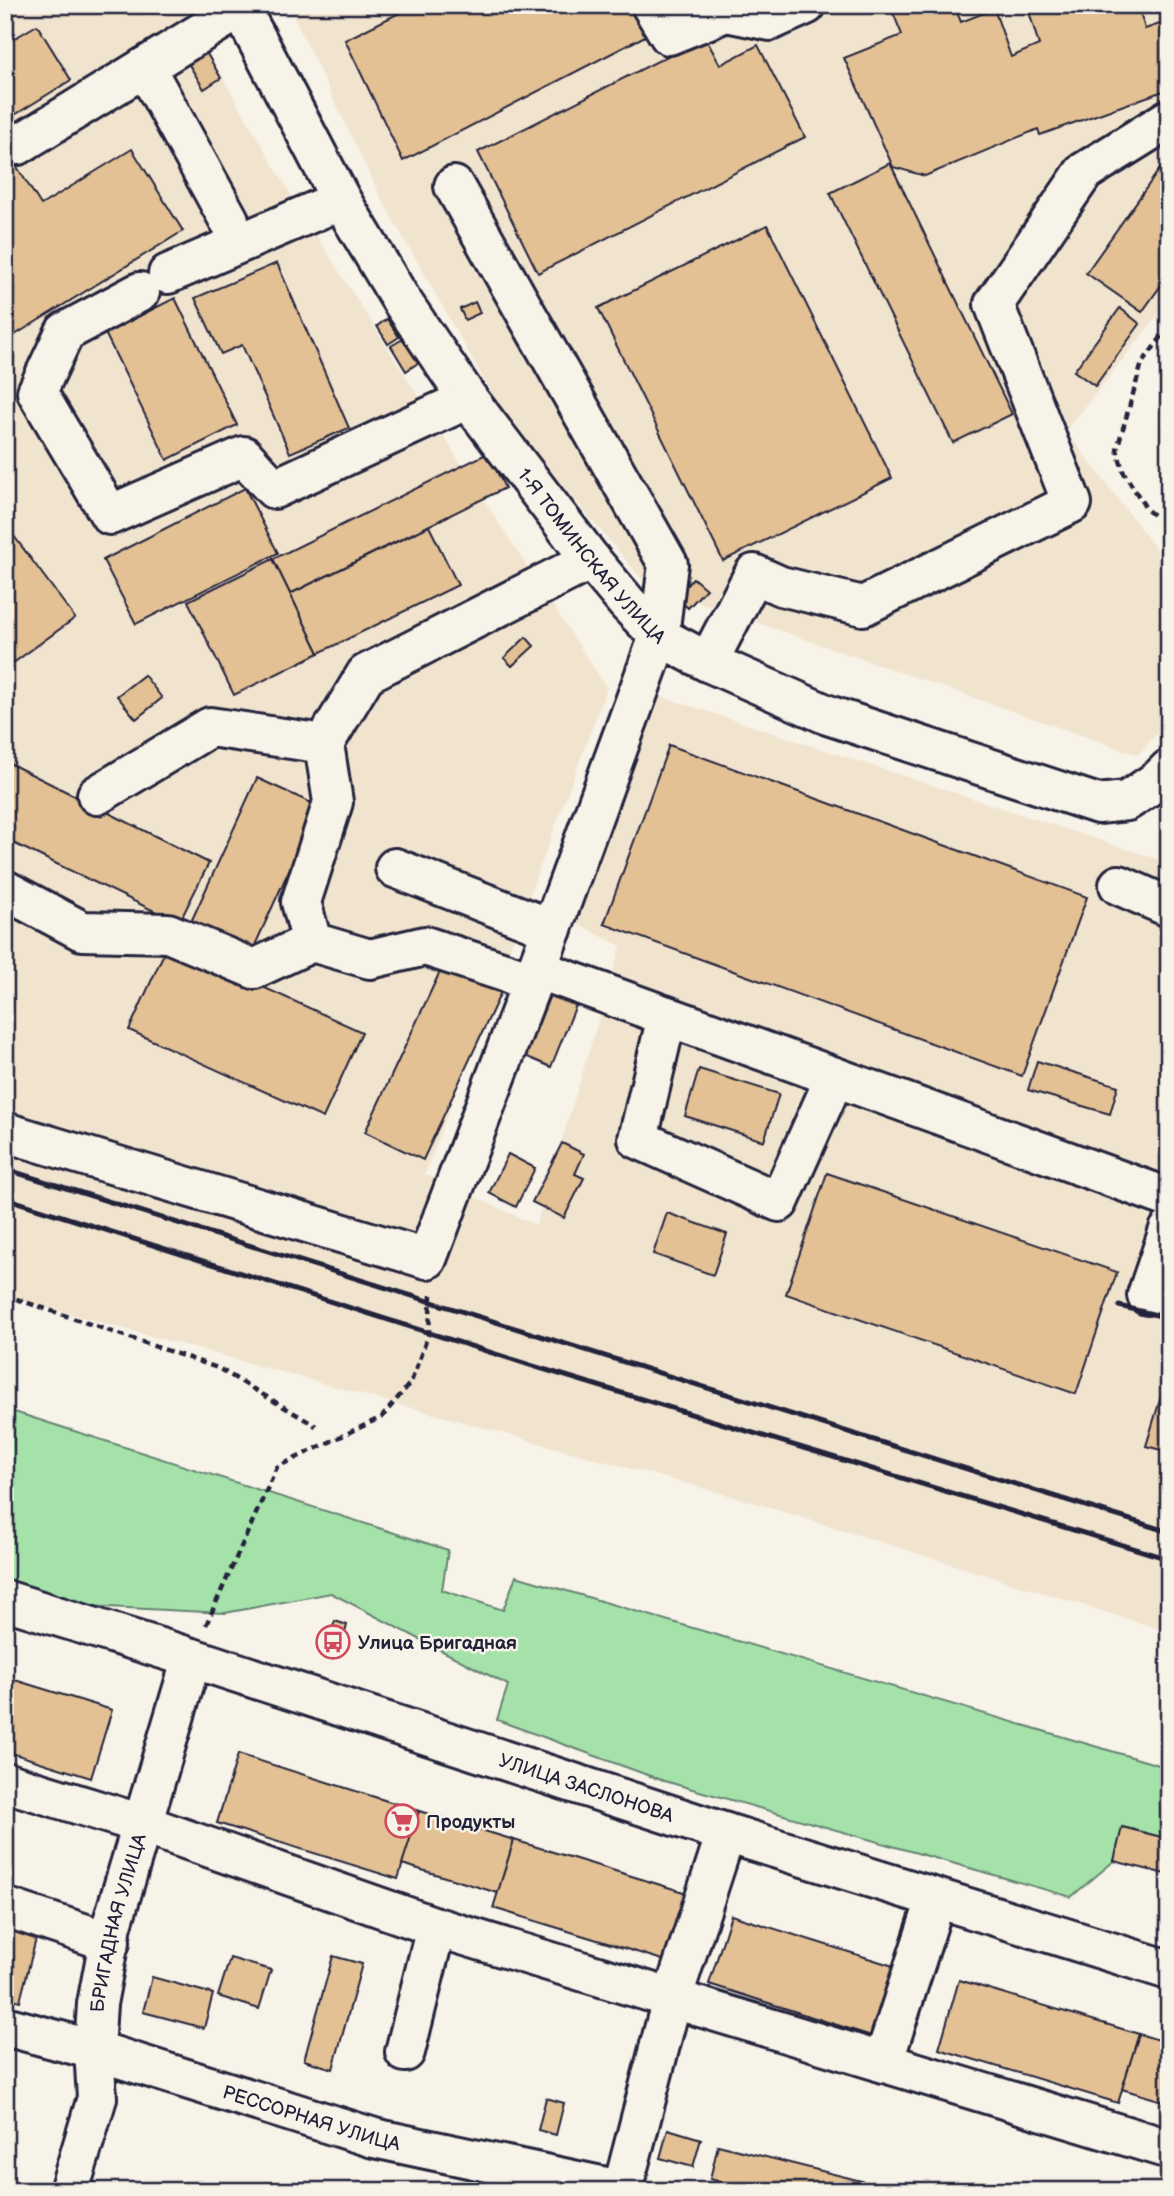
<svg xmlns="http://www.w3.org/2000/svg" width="1174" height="2196" viewBox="0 0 1174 2196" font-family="'Balsamiq Sans',sans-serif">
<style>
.built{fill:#f1e4cf}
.green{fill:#a5e2a9;stroke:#648272;stroke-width:2}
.building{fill:#e3c195;stroke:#22223b;stroke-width:2}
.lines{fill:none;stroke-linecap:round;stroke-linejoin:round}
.minor-casing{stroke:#22223b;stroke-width:44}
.path{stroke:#22223b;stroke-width:4.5;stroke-dasharray:7 5;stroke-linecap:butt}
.minor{stroke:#f7f3e8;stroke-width:38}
.rail{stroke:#22223b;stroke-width:5}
.labels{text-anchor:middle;stroke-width:5;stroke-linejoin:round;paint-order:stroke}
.street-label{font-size:19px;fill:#22223b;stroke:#f7f3e8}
.poi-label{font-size:19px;font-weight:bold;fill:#22223b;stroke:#f7f3e8;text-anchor:start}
</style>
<rect width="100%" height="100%" fill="#f7f3e8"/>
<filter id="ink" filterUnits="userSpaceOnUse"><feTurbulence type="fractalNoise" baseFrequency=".0143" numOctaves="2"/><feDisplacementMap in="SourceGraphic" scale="14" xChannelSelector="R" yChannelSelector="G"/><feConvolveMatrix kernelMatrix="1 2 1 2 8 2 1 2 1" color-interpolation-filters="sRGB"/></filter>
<g filter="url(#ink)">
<g class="built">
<polygon points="5,5 180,5 297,205 495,517 607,688 425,1174 536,1225 621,946 577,924 660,696 1169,863 1169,1632 749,1501 5,1296"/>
<polygon points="288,5 1169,5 1169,301 1066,431 1169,566 1169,720 1138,755 646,584 506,419 382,200"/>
</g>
<polygon class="green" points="5,1409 448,1550 442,1590 503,1610 516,1576 1169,1768 1169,1839 1123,1827 1114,1861 1071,1897 661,1780 497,1720 508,1685 331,1593 225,1613 88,1606 5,1580"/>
<g class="building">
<polygon points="415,5 637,5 651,33 403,161 345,40"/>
<polygon points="890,5 954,5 961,22 994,9 1011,57 1039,45 1027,5 1138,5 1145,29 1169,21 1169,89 1040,135 1038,129 925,176 893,167 844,58 902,35"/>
<polygon points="37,25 71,80 5,121 5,44"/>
<polygon points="705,37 720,65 758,45 805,137 538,273 478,152"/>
<polygon points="206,52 221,78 204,89 188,63"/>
<polygon points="5,148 41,205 132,149 183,231 5,341"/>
<polygon points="1169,156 1169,274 1142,312 1086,273"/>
<polygon points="890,163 1012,414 953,443 830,193"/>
<polygon points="767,225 892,478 723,561 598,308"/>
<polygon points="277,263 349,428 290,453 242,345 221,354 195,298"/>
<polygon points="175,298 237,425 167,460 105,333"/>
<polygon points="475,302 480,313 465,320 460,309"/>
<polygon points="1120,308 1140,324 1095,386 1074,371"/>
<polygon points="387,319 399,337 388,344 377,326"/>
<polygon points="403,339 418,363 406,371 391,346"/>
<polygon points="488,453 505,488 290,594 273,559"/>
<polygon points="245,488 278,553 136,624 103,560"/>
<polygon points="5,524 75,618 5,669"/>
<polygon points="429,526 458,585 319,653 290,594"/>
<polygon points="273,559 319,653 234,695 188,601"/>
<polygon points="693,578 706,589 688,608 676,597"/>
<polygon points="526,637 534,646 512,666 504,658"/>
<polygon points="144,675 162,698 136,719 117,696"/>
<polygon points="669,745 1087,897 1022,1076 604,924"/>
<polygon points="5,761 209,863 179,923 5,839"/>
<polygon points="257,778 318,806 252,952 190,924"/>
<polygon points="168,944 362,1032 323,1118 129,1030"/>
<polygon points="444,963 508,977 423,1160 365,1132"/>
<polygon points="550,995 576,1005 551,1067 525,1056"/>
<polygon points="1037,1061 1118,1086 1110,1114 1028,1090"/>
<polygon points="699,1069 779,1094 764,1141 685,1116"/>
<polygon points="562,1143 584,1154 575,1174 584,1178 564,1218 532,1202"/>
<polygon points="508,1154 535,1168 516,1207 489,1193"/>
<polygon points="827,1173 1117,1272 1076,1394 786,1294"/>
<polygon points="667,1213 727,1234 713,1275 653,1254"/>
<polygon points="1169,1370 1169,1452 1146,1446"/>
<polygon points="335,1621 347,1625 344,1637 331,1633"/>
<polygon points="5,1677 112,1710 91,1778 5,1751"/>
<polygon points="238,1754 419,1811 398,1879 217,1823"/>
<polygon points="419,1811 514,1840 498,1893 402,1864"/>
<polygon points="1122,1827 1169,1839 1169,1875 1114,1861"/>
<polygon points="514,1840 690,1894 669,1962 493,1908"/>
<polygon points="731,1915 906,1970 884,2040 709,1984"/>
<polygon points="5,1927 37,1935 20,2001 5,1997"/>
<polygon points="333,1956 362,1964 333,2069 304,2060"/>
<polygon points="230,1958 271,1970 259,2009 218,1996"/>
<polygon points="152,1977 213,1994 204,2028 143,2012"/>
<polygon points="959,1980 1139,2034 1118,2103 939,2049"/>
<polygon points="1139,2034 1169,2043 1169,2103 1122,2089"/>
<polygon points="546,2098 564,2103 556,2135 538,2130"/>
<polygon points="668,2129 701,2139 693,2167 660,2158"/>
<polygon points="718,2145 901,2191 756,2191 710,2179"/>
</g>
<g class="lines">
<defs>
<g id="minor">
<path id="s1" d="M239,5L341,200L401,300L468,399L591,560L627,603L659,636L708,662L828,715L1098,804L1127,801L1158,780L1169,769"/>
<polyline points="651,5 669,35 726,12 770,21 806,5"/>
<polyline points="145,67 229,220"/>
<polyline points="18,145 241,8"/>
<polyline points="168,274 341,200"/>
<polyline points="140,292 65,332 37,392 110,515 244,456 274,489 468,399"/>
<polyline points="708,662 754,574 781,586 863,606 1072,503 994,304 1084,172 1169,119"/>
<polyline points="324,744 333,802 301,902 312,942 370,959 425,946 532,981"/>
<polyline points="97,795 210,727 324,744 366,674 591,560"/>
<polyline points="395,868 552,929"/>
<polyline points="1119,885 1169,907"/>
<polyline points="5,890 82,931 168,933 254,969 312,942"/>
<polyline points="537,969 1169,1198"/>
<polyline points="667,1016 638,1139 779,1202 835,1077"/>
<polyline points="5,1132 427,1259 537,969 659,636 668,564 454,186"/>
<polyline points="1147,1295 1169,1230"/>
<path id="s2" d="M5,1600L192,1658L726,1833L1169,1970"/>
<polyline points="5,1782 142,1824 436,1927 1169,2149"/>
<polyline points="5,1907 110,1942"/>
<path id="s3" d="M5,2026L94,2050L374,2138L625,2191"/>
<polyline points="405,2052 436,1927"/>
<polyline points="883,2063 936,1899"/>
<path id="s4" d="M69,2191L97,2098L94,2050L97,2004L112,1925L192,1658"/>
<polyline points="622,2191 672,1999 726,1833"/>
</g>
</defs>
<use href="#minor" class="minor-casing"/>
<g class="path">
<polyline points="1169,327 1142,363 1117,449 1123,471 1147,510 1169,527"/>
<polyline points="5,1295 218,1368 316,1426"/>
<polyline points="206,1625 277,1467 382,1417 411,1382 429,1332 431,1295"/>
</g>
<use href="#minor" class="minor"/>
<g class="rail">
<polyline points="5,1169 1169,1532"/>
<polyline points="5,1198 533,1366 1169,1559"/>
<polyline points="1119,1306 1169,1318"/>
</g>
</g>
</g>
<defs>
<symbol id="bus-ring" viewBox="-11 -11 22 22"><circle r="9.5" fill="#f7f3e8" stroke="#d1495b" stroke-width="1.5"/><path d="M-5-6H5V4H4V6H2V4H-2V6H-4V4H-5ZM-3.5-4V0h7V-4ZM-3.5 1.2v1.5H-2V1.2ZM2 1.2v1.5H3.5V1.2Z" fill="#d1495b"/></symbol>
<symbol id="supermarket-ring" viewBox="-11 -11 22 22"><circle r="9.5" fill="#f7f3e8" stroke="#d1495b" stroke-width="1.5"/><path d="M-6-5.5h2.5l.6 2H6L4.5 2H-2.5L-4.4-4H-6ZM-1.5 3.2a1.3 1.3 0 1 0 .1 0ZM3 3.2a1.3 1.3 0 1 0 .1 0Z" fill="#d1495b"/></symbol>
</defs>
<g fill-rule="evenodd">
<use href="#bus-ring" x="314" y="1623" width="38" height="38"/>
<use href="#supermarket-ring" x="383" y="1802" width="38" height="38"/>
</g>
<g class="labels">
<g class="street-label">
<text dy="7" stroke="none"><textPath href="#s1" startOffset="656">1-Я ТОМИНСКАЯ УЛИЦА</textPath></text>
<text dy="7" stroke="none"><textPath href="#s2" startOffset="611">УЛИЦА ЗАСЛОНОВА</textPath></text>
<text dy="7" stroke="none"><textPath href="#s4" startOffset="275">БРИГАДНАЯ УЛИЦА</textPath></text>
<text dy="7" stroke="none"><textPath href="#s3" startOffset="320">РЕССОРНАЯ УЛИЦА</textPath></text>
</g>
<g class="poi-label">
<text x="358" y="1649">Улица Бригадная</text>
<text x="426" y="1828">Продукты</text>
</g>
</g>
<rect width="1174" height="2196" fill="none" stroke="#f7f3e8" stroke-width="28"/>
<rect x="14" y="14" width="1146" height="2168" fill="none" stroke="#22223b" stroke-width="2.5" filter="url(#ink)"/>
</svg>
